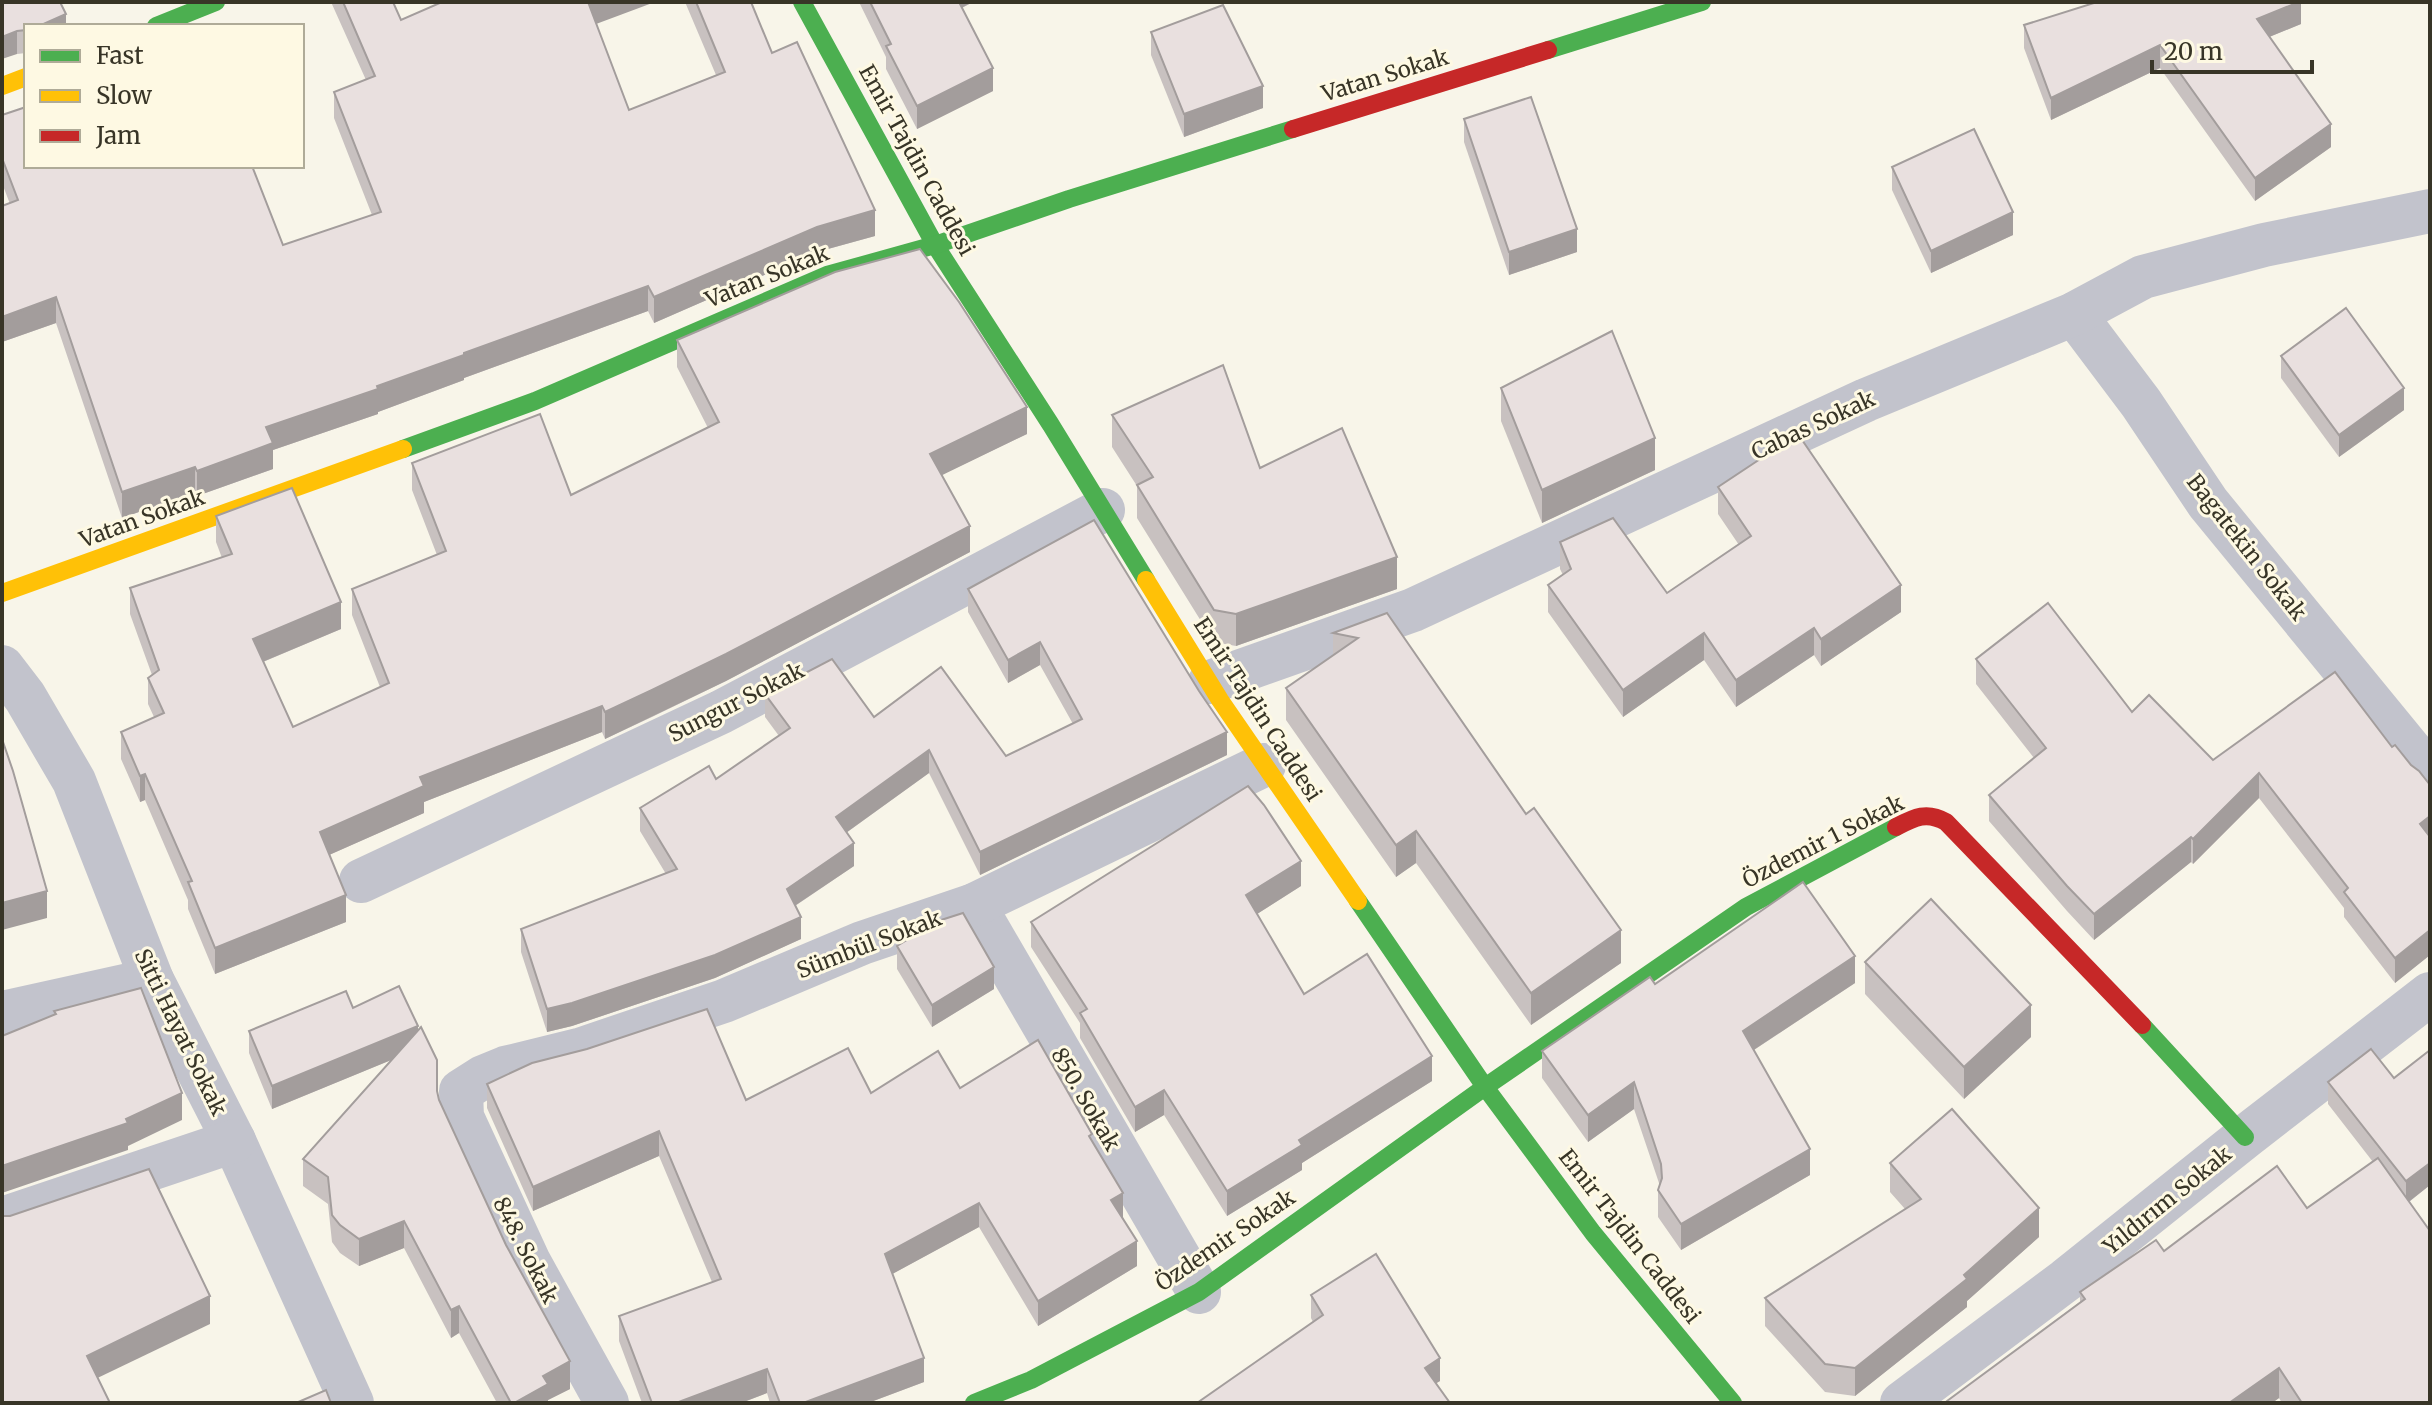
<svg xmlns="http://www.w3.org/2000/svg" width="2432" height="1405" viewBox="0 0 2432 1405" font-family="Merriweather,serif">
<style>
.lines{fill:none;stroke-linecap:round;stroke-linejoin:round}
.street{stroke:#c2c3cc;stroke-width:44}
.fast{stroke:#4caf50;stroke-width:18}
.slow{stroke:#ffc107;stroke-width:18}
.jam{stroke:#c62828;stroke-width:18}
.wall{fill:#c8c1c0}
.shaded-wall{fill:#a39d9c}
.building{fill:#e9e0df;stroke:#a39d9c;stroke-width:2}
.labels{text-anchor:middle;stroke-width:6;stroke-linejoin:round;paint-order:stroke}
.street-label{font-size:22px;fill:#383527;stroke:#fef9e3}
</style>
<rect width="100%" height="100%" fill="#f8f5e9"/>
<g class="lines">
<g class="street">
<polyline points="2074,314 2141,403 2208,503 2430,774"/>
<polyline points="2,667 25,697 74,781 152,980 234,1141 352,1403"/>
<polyline points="1210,682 1413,610 1866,400 2074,314 2143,277 2264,245 2430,211"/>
<polyline points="361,881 721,712 1103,510"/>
<polyline points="974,905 1199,1292"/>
<polyline points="2,1013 152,980"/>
<polyline points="2,1219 234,1141"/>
<polyline points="607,1403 529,1262 462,1117 461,1091 483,1077 505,1068 579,1050 724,1001 862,943 974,905 1264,765"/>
<polyline points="1902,1403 2066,1280 2245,1137 2430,994"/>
</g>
<g class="fast">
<polyline points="802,2 935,245 1051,425 1146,580"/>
<polyline points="156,26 216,2"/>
<polyline points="1548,50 1702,2"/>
<polyline points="403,449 535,401 827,275 935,245 1069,199 1293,129"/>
<polyline points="1358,901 1485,1087 1593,1233 1733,1403"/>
<polyline points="2142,1025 2245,1137"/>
<polyline points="974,1403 1031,1380 1199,1292 1485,1087 1746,907 1896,827"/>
</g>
<g class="slow">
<polyline points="2,86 26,77"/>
<polyline points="1146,580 1220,700 1358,901"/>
<polyline points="2,593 403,449"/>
</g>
<g class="jam">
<polyline points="1293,129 1548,50"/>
<path d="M1896,827C1915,817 1927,811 1946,822L2142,1025"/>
</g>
</g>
<g class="wall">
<polygon points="2,2 66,26 26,26 26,53 17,54"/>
<polygon points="331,2 393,2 401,20 596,24 629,110 716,75 685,2 751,2 772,53 875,236 817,252 654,323 648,311 464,378 464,380 378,412 378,414 273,450 273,469 197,496 195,492 122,518 56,323 2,342 2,206 10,204 2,183 2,115 283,245 372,215 334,118 334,92 366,80"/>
<polygon points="859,2 973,2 962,8 993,91 917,129 886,69 886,57"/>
<polygon points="2301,2 2301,24 2269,37 2331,147 2255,201 2160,68 2051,120 2024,48 2024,25"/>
<polygon points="1151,32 1263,108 1184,137 1151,55"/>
<polygon points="1464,119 1577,252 1509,275 1464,142"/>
<polygon points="1892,167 2013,235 1931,273 1892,190"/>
<polygon points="677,340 1027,434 941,475 970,552 726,681 652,717 605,739 602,732 424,802 424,813 329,855 346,922 215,974 188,909 188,900 145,800 140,802 121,759 121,732 154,717 148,704 148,678 152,675 130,614 130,588 222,558 216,542 216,516 341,629 263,662 293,727 380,687 352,615 352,589 437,555 412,490 412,463 571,495 708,428 677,367"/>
<polygon points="2281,356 2404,410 2339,457 2281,378"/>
<polygon points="1501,388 1655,470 1542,523 1501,421"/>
<polygon points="1112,415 1260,468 1397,589 1236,646 1214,642 1137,518 1137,486 1112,447"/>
<polygon points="1718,487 1901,612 1821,666 1814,655 1736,707 1704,660 1623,717 1548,612 1548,585 1563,575 1560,569 1560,542 1667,593 1739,545 1718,514"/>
<polygon points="968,589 1227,755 980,875 929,773 846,833 854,866 795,906 801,939 715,978 572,1026 547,1032 521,952 521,929 666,874 640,831 640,808 716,779 779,736 765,717 765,694 874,717 1006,756 1073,724 1040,665 1008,683 968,612"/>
<polygon points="1387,613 1621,963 1531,1025 1416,863 1396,877 1286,720 1286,688 1333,656 1333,633"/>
<polygon points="1976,659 2132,712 2213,760 2392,747 2430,785 2430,955 2395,983 2344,917 2344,908 2259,798 2193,864 2191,862 2094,940 2067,911 1989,821 1989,795 2034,758 1976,684"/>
<polygon points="1301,886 1257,914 1304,994 1432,1081 1302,1163 1302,1170 1227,1216 1164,1115 1135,1132 1080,1038 1080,1023 1031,947 1031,922"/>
<polygon points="897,946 994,989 932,1027 897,969"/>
<polygon points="1865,962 2031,1037 1964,1099 1865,994"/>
<polygon points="1855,983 1754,1050 1810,1175 1681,1250 1658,1217 1658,1190 1660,1186 1634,1109 1588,1142 1542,1078 1542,1051 1655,984"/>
<polygon points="353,1008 418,1029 439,1100 570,1389 548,1400 548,1403 497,1403 459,1333 451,1338 404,1248 359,1266 340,1253 332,1242 328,1204 303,1186 303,1159 391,1060 272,1109 249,1053 249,1031"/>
<polygon points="2328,1082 2430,1185 2409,1202 2430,1403 2282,1403 2279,1398 2272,1403 1947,1403 1947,1401 2080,1302 2080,1292 2164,1251 2307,1208 2373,1162 2328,1104"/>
<polygon points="487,1084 746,1100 960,1088 1092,1141 1123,1217 1137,1266 1038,1326 979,1227 892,1274 924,1382 868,1403 770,1403 767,1393 741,1403 642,1403 619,1341 619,1316 712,1282 659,1156 533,1211 487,1108"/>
<polygon points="1890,1163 2039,1237 1967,1301 1967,1307 1855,1396 1825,1392 1765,1326 1765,1298 1905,1209 1890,1192"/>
<polygon points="1311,1295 1440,1381 1436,1383 1313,1322 1311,1318"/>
</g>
<g class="shaded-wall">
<polygon points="588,2 655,2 588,27"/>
<polygon points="953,2 973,2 953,12"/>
<polygon points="2299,2 2301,2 2301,24 2257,42 2257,19"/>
<polygon points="66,14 66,26 39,26"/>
<polygon points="17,31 17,54 2,59 2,37"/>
<polygon points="2160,45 2160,68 2051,120 2051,98"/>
<polygon points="993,68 993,91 917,129 917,106"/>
<polygon points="1263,86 1263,108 1184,137 1184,114"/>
<polygon points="2331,124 2331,147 2255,201 2255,178"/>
<polygon points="875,210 875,236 817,252 654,323 654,297 817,227"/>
<polygon points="2013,212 2013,235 1931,273 1931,251"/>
<polygon points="1577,229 1577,252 1509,275 1509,252"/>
<polygon points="648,286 648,311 464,378 464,380 378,412 378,414 273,450 273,469 197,496 197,471 266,427 377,386 464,353"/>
<polygon points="56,297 56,323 2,342 2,317"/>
<polygon points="2404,388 2404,410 2339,457 2339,435"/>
<polygon points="1027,407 1027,434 930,481 930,454"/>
<polygon points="1655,438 1655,470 1542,523 1542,490"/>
<polygon points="195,467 195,492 122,518 122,492"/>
<polygon points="970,526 970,552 726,681 605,739 605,712"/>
<polygon points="1397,557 1397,589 1236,646 1236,614"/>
<polygon points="1901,585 1901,612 1821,666 1821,639"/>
<polygon points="341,602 341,629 253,666 253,639"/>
<polygon points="1814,628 1814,655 1736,707 1736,680"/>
<polygon points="1704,633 1704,660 1623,717 1623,690"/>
<polygon points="1040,642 1040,665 1008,683 1008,660"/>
<polygon points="602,706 602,732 424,802 424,813 320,859 320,832 420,777"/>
<polygon points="1227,732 1227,755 980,875 980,852"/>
<polygon points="929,750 929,773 836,840 836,817"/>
<polygon points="2259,773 2259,798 2193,864 2193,839"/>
<polygon points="145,774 145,800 140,802 140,776"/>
<polygon points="2430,816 2430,841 2420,824"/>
<polygon points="1416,831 1416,863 1396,877 1396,845"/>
<polygon points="2191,837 2191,862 2094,940 2094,914"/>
<polygon points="854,843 854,866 787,911 787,889"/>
<polygon points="1301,861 1301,886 1246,921 1246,895"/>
<polygon points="47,891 47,918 2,930 2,903"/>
<polygon points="346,895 346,922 215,974 215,948"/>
<polygon points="801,917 801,939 715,978 572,1026 547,1032 547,1009"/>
<polygon points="1621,930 1621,963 1531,1025 1531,993"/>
<polygon points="2430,930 2430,955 2395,983 2395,958"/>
<polygon points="1855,956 1855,983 1743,1057 1743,1031"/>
<polygon points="994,967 994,989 932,1027 932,1005"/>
<polygon points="2031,1005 2031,1037 1964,1099 1964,1067"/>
<polygon points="418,1026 418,1049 272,1109 272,1086"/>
<polygon points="1432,1056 1432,1081 1302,1163 1302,1170 1227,1216 1227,1191 1299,1140"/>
<polygon points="1634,1082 1634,1109 1588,1142 1588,1115"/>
<polygon points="1164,1090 1164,1115 1135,1132 1135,1107"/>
<polygon points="182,1093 182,1120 128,1146 128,1150 2,1193 2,1166 126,1119"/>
<polygon points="659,1131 659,1156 533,1211 533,1187"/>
<polygon points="1810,1149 1810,1175 1681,1250 1681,1224"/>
<polygon points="2430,1163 2430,1185 2406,1204 2406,1181"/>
<polygon points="1123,1193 1123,1217 1111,1224 1111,1200"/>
<polygon points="979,1203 979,1227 885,1278 885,1254"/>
<polygon points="2039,1208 2039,1237 1967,1301 1967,1307 1855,1396 1855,1368 1964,1275"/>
<polygon points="404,1221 404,1248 359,1266 359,1239"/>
<polygon points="1137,1241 1137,1266 1038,1326 1038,1301"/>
<polygon points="210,1296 210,1324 87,1383 87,1356"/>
<polygon points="459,1306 459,1333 451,1338 451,1310"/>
<polygon points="924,1358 924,1382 868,1403 803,1403"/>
<polygon points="1440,1358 1440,1381 1425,1390 1425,1368"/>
<polygon points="570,1361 570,1389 548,1400 548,1403 514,1403 543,1376"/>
<polygon points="2279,1368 2279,1398 2272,1403 2229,1403"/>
<polygon points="767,1369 767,1393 741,1403 676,1403"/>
</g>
<g class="building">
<polygon points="2,2 60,2 66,14 39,26 26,26 26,30 17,31 2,37"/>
<polygon points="343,2 393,2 401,20 442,2 588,2 629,110 725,72 696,2 751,2 772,53 797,42 875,210 817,227 654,297 648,286 464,353 464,355 377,386 378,389 266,427 273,443 197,471 195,467 122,492 56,297 2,317 2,206 18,200 2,158 2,115 26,107 26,166 252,166 283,245 381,212 334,92 375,76"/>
<polygon points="870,2 959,2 993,68 917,106 886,46 891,44"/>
<polygon points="2097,2 2299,2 2257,19 2331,124 2255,178 2160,45 2051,98 2024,25"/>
<polygon points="1223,5 1263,86 1184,114 1151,32"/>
<polygon points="1531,97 1577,229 1509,252 1464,119"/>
<polygon points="1974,129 2013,212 1931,251 1892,167"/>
<polygon points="920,249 959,302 1027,407 930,454 970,526 726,654 652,690 605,712 602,706 420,777 424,786 320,832 346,895 215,948 188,882 192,881 145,774 140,776 121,732 164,713 148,678 159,670 130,588 232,554 216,516 292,488 341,602 253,639 293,727 389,683 352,589 446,551 412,463 540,414 571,495 719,422 677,340 835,272"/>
<polygon points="2346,308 2404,388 2339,435 2281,356"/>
<polygon points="1612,331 1655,438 1542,490 1501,388"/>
<polygon points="1223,365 1260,468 1342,428 1397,557 1236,614 1214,610 1137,485 1153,477 1112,415"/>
<polygon points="1798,434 1901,585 1821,639 1814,628 1736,680 1704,633 1623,690 1548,585 1571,569 1560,542 1613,518 1667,593 1751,536 1718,487"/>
<polygon points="1094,520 1199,691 1227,732 980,852 929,750 836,817 854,843 787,889 801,917 715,955 572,1003 547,1009 521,929 677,869 640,808 709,766 716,779 790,728 765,694 832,659 874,717 941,667 1006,756 1082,719 1040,642 1008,660 968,589"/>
<polygon points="2048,603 2132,712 2149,695 2213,760 2335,672 2392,747 2395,745 2411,765 2419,771 2430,785 2430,816 2420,824 2430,837 2430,930 2395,958 2344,892 2348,888 2259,773 2193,839 2191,837 2094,914 2067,886 1989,795 2046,748 1976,659"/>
<polygon points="1387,613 1526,814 1534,808 1621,930 1531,993 1416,831 1396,845 1286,688 1358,638 1333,633"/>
<polygon points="2,739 13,771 47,891 2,903"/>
<polygon points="1248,786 1264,805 1301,861 1246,895 1304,994 1367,954 1432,1056 1299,1140 1302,1145 1227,1191 1164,1090 1135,1107 1080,1013 1087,1009 1031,922"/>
<polygon points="1803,882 1855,956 1743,1031 1810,1149 1681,1224 1658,1190 1662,1178 1661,1164 1634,1082 1588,1115 1542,1051 1650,977 1655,984"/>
<polygon points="1931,899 2031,1005 1964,1067 1865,962"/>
<polygon points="963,913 994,967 932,1005 897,946 938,921"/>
<polygon points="399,986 418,1026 272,1086 249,1031 346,991 353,1008"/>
<polygon points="141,988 182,1093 126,1119 128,1123 2,1166 2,1036 56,1014 54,1011"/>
<polygon points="707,1009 746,1100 848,1048 871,1093 938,1051 960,1088 1038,1040 1092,1134 1089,1136 1123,1193 1111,1200 1137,1241 1038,1301 979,1203 885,1254 924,1358 803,1403 780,1403 767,1369 676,1403 652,1403 619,1316 721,1279 659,1131 533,1187 487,1084 532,1063 587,1049"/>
<polygon points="421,1027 437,1060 437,1091 439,1100 506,1245 570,1361 543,1376 548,1384 514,1403 511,1403 459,1306 451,1310 404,1221 359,1239 340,1225 332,1215 328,1177 303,1159"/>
<polygon points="2371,1049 2394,1078 2430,1050 2430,1163 2406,1181 2328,1082"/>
<polygon points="1952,1109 2039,1208 1964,1275 1967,1279 1855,1368 1825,1364 1765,1298 1921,1199 1890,1163"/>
<polygon points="2378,1158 2430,1231 2430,1403 2302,1403 2279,1368 2229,1403 1948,1403 1947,1401 2085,1299 2080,1292 2156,1240 2164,1251 2277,1166 2307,1208"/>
<polygon points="149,1169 210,1296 87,1356 110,1403 2,1403 2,1216 10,1216"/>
<polygon points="1376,1254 1440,1358 1425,1368 1450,1403 1197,1403 1323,1315 1311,1295"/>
<polygon points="326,1390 331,1403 296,1403"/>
</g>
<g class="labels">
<g class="street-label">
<text transform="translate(1385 75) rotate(-17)" y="8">Vatan Sokak</text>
<text transform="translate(917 160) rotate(61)" y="8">Emir Tajdin Caddesi</text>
<text transform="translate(767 276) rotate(-22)" y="8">Vatan Sokak</text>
<text transform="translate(1813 425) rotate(-25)" y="8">Cabas Sokak</text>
<text transform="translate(142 518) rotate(-20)" y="8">Vatan Sokak</text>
<text transform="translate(2247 547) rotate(52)" y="8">Bagatekin Sokak</text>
<text transform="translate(736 702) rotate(-27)" y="8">Sungur Sokak</text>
<text transform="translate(1258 709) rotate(57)" y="8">Emir Tajdin Caddesi</text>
<text transform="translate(1823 841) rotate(-27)" y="8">Özdemir 1 Sokak</text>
<text transform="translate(869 944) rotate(-21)" y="8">Sümbül Sokak</text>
<text transform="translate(181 1032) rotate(64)" y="8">Sitti Hayat Sokak</text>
<text transform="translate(1086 1099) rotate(60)" y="8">850. Sokak</text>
<text transform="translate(2167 1200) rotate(-39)" y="8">Yıldırım Sokak</text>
<text transform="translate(1630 1236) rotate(52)" y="8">Emir Tajdin Caddesi</text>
<text transform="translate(1225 1240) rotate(-34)" y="8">Özdemir Sokak</text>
<text transform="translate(526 1250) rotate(63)" y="8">848. Sokak</text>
</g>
</g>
<rect width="2432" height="1405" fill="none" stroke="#383527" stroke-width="8"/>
<rect x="24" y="24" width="280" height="144" fill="#fef9e3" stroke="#afab98" stroke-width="2"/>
<rect x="40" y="50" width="40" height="12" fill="#4caf50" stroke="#afab98" stroke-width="2"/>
<text x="96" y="64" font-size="24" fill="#383527">Fast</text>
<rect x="40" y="90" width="40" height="12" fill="#ffc107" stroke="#afab98" stroke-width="2"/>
<text x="96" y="104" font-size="24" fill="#383527">Slow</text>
<rect x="40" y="130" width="40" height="12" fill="#c62828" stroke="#afab98" stroke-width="2"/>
<text x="96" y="144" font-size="24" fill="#383527">Jam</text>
<path d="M2152 60v12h160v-12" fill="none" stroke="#383527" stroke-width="4"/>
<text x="2164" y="60" font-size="24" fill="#383527" stroke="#fef9e3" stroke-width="6" paint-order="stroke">20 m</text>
</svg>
